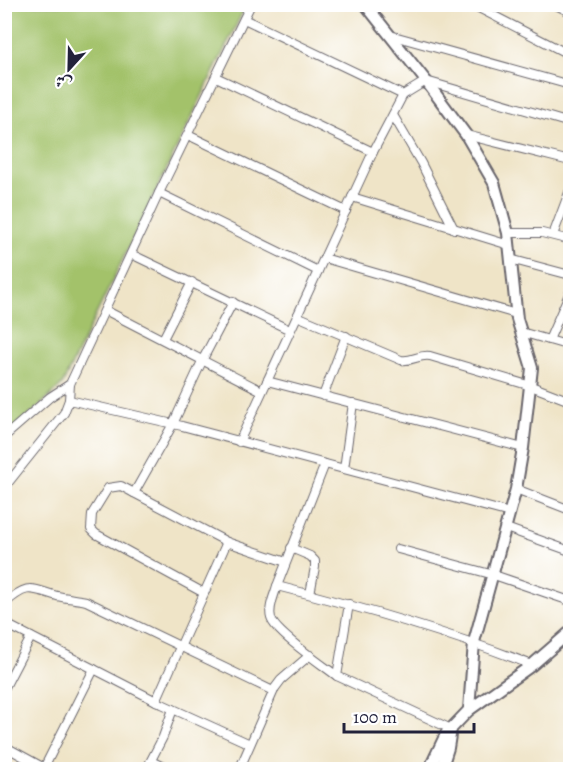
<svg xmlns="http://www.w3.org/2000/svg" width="575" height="774" viewBox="0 0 575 774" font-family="Alegreya,Amiri,serif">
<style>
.green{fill:#a3c26a;stroke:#627252;stroke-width:1.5}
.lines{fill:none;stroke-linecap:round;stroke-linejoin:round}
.minor-casing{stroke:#6a666c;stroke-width:10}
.tertiary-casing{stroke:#6a666c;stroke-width:14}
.secondary-casing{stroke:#6a666c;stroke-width:14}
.minor{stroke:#fff;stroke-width:8}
.tertiary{stroke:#fff;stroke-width:10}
.secondary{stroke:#fff;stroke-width:10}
</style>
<rect width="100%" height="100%" fill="#fff"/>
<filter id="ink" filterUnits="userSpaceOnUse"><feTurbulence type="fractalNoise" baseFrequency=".0167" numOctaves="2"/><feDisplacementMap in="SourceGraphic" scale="12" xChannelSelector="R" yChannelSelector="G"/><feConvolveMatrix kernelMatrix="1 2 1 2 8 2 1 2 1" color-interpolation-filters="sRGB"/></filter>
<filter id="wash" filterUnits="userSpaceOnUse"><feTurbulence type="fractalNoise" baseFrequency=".008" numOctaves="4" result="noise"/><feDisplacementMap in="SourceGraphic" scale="24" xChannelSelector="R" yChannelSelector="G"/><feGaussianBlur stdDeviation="1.35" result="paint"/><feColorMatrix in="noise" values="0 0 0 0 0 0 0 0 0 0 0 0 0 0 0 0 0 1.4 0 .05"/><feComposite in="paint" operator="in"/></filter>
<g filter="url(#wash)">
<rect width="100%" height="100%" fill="#efe4c7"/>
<polygon class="green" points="5,5 246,5 62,385 5,438"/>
</g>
<g filter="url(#ink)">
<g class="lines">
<defs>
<g id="minor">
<polyline points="471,4 570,55"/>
<polyline points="554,4 570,12"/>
<polyline points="244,19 403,95"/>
<polyline points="390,35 570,85"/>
<polyline points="216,77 373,152"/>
<polyline points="393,115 421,163 454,229"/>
<polyline points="188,135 346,211"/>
<polyline points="466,135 570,161"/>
<polyline points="159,193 318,271"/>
<polyline points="352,197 509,245"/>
<polyline points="508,233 542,233 570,240"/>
<polyline points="553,235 570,190"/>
<polyline points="131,254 290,330"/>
<polyline points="324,258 516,314"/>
<polyline points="510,259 570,275"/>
<polyline points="105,310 262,391"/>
<path d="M297,316L401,360C412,362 419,354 430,356L531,386L570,401"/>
<polyline points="521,332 570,346"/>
<polyline points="163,339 192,282"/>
<polyline points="549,340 570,292"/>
<polyline points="267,381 523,448"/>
<polyline points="323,396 346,336"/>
<polyline points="69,400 182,426 510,513"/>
<polyline points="4,437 50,397 70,384"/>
<polyline points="239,442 373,152 403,95 426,81 570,123"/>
<path d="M325,464L277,586C364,608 449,632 532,665"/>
<polyline points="344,469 353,403"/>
<polyline points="4,488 64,413 69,400 70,384 159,193 251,4"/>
<polyline points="516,489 570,510"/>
<polyline points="134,493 121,486 108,488 92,514 91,529 96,534 204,593"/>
<polyline points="506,528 570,551"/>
<polyline points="227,542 134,493 173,424 203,359 233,302"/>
<polyline points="291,548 310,556 315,561 315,567 310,594"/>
<polyline points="398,549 494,575 570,601"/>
<path d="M277,586C274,596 268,608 271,618C274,632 324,666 337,676"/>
<path d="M4,604C28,583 30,588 57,596C66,598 76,599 86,601L273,691"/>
<polyline points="349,604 337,676 451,729"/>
<polyline points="4,623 162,704 250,744"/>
<polyline points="4,689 31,637"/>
<polyline points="156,701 227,542 286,562"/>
<polyline points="4,746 46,769"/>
<polyline points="151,761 170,770"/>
<polyline points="44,768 94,669"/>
<polyline points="146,770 163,737 173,709"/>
<polyline points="239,770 275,688 281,680 310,655"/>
</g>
<polyline id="tertiary" points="365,4 426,81 466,135 494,183 508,233 517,319 532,368 523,448 516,489 474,642 469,710"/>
<g id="secondary">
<polyline points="429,770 446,734 469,710 532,665 570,632"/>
<polyline points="441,770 448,748 451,729"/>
</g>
</defs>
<use href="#minor" class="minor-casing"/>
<use href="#tertiary" class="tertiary-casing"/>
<use href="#secondary" class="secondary-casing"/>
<use href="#minor" class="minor"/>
<use href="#tertiary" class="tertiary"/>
<use href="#secondary" class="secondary"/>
</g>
</g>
<rect width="575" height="774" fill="none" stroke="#fff" stroke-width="24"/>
<g transform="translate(69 69) rotate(202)" stroke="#ffffff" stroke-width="4.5" paint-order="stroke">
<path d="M0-4.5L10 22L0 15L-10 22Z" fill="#22223b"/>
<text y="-9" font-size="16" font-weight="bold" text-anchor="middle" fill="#22223b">ش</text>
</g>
<path d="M344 723v9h130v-9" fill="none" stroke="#22223b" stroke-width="3"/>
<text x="353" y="723" font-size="18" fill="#22223b" stroke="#ffffff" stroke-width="4.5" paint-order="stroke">100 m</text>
</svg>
